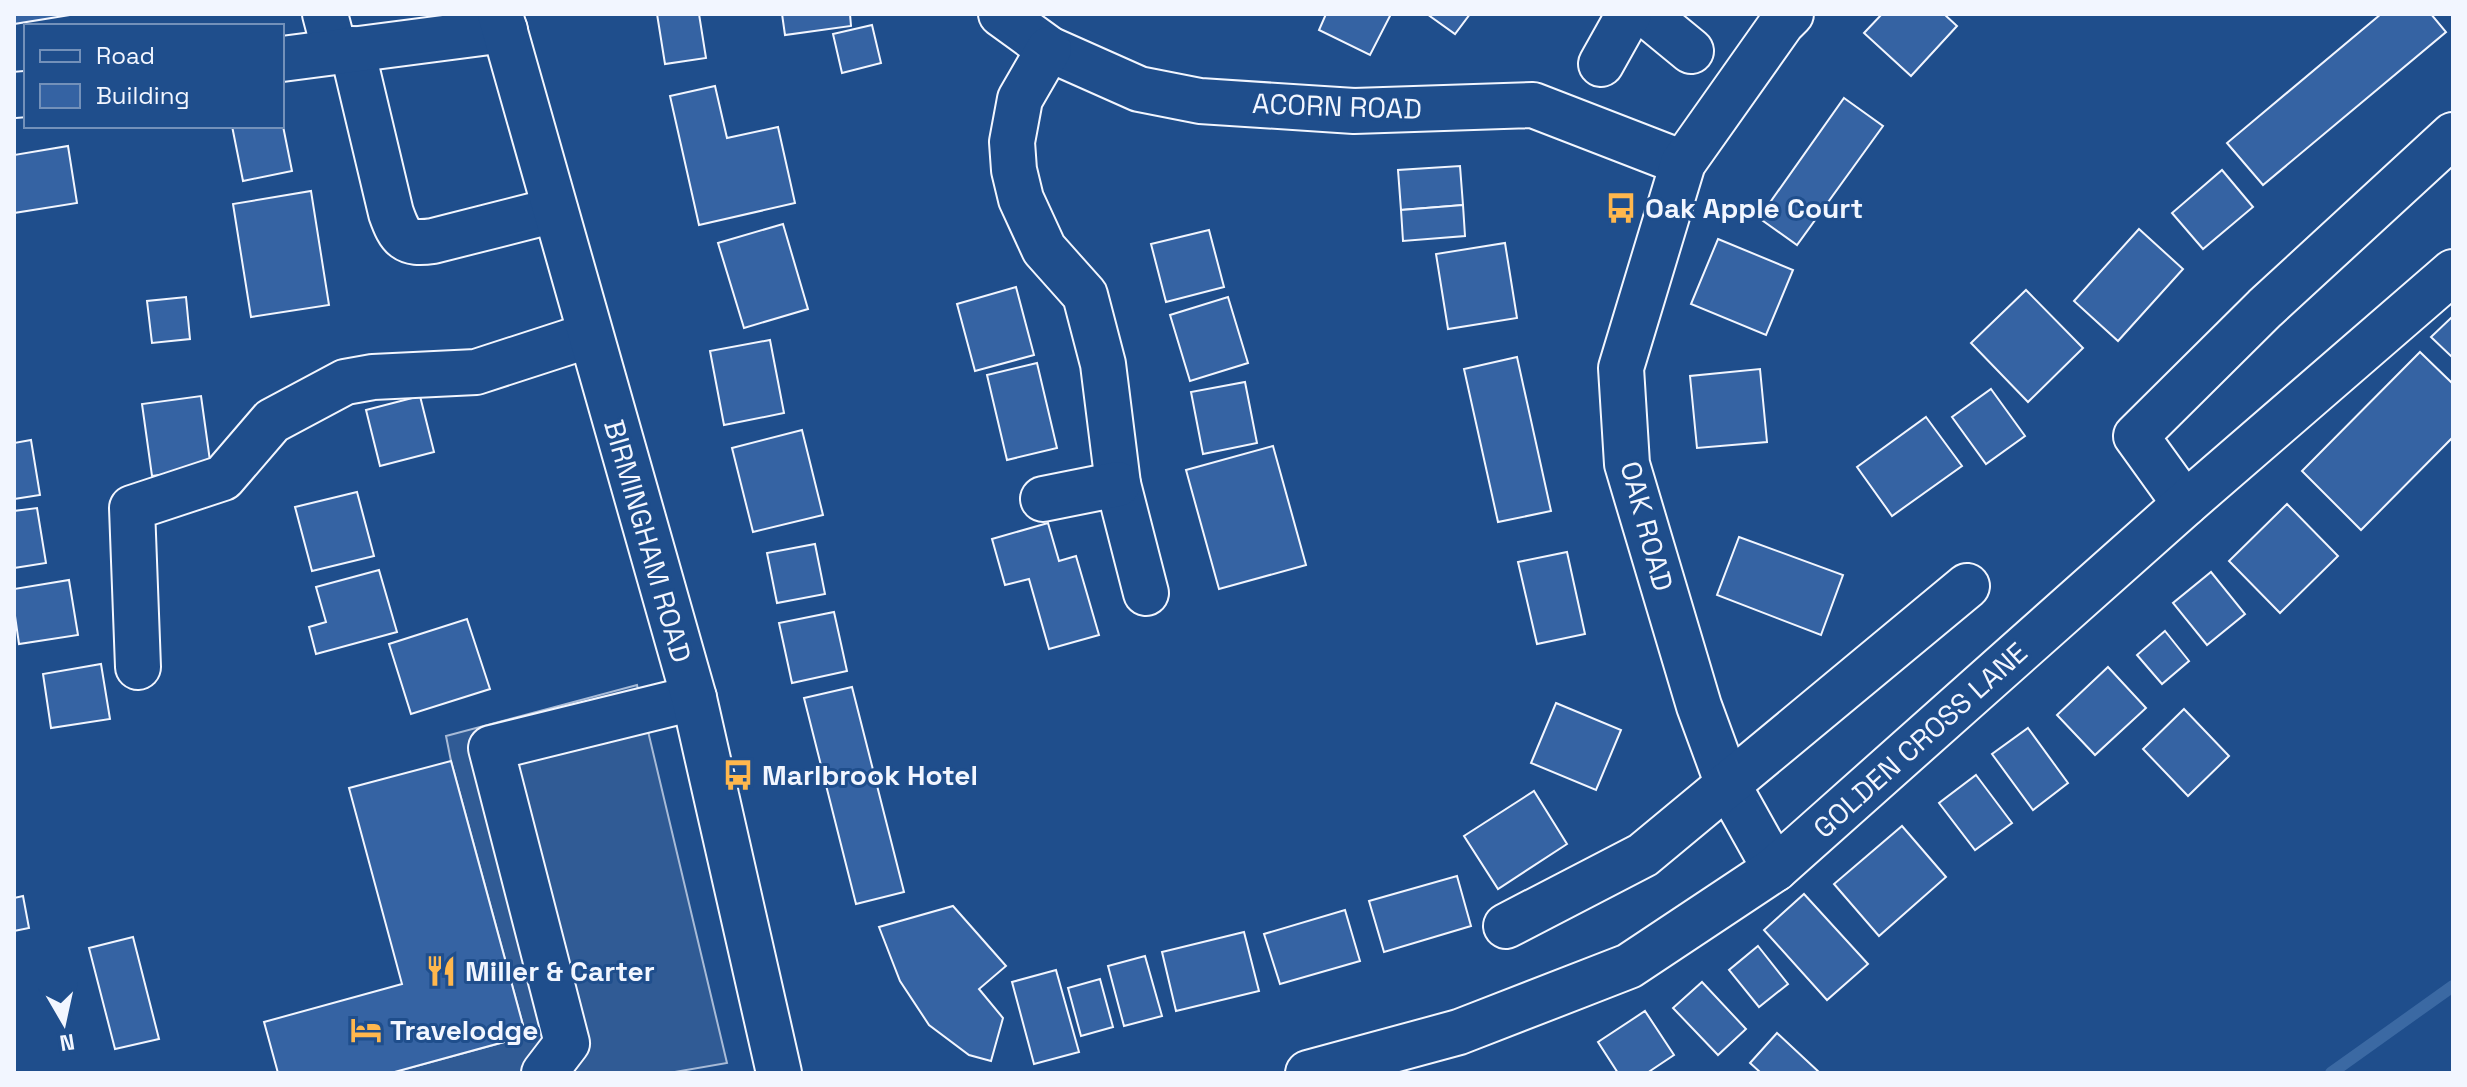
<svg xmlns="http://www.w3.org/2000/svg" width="2467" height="1087" viewBox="0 0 2467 1087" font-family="'Space Grotesk',sans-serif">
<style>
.parking{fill:#305b95;stroke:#a8bbd7;stroke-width:2}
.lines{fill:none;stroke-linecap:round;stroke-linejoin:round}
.stream{stroke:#3b69a3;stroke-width:12}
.building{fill:#3563a3;stroke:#f2f6ff;stroke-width:2}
.minor-casing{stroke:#f2f6ff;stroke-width:48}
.major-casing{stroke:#f2f6ff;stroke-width:48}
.highway-casing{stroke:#f2f6ff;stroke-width:48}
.minor{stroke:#1f4e8c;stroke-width:44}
.major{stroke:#1f4e8c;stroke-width:44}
.highway{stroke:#1f4e8c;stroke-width:44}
.labels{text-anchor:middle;stroke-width:6;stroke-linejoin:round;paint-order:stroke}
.street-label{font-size:28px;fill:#f2f6ff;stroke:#1f4e8c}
.poi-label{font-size:28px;font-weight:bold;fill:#f2f6ff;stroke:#1f4e8c;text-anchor:start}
</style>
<rect width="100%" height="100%" fill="#1f4e8c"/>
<polygon class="parking" points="637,685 727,1063 669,1073 391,1073 526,1036 451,761 446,736"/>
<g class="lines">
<polyline class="stream" points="2331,1073 2453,986"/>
</g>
<g class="building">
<polygon points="14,14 76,14 14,24"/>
<polygon points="657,14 699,14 706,58 665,64"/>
<polygon points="782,14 850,14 851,26 785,35"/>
<polygon points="1326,14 1391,14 1370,55 1319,30"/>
<polygon points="1427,14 1470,14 1455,34"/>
<polygon points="1882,14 1944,14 1957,26 1911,76 1864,33"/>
<polygon points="2381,14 2431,14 2446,32 2263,185 2227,143"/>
<polygon points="872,25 881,63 842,73 833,34"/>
<polygon points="715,86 727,138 778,127 795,203 699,225 670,96"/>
<polygon points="1844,98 1883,126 1797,245 1759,218"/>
<polygon points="282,121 292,171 243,181 232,126 282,126"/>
<polygon points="68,146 77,203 14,213 14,155"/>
<polygon points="1460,166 1463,205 1401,210 1398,170"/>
<polygon points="2222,170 2253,207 2203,249 2172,213"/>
<polygon points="311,191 329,305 251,317 233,204"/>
<polygon points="1463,205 1465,236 1403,241 1401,210"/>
<polygon points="783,224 808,309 744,328 718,243"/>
<polygon points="2139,229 2183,269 2118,341 2074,301"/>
<polygon points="1209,230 1224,287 1166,302 1151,244"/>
<polygon points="1718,239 1793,270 1766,335 1691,304"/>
<polygon points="1505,243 1517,318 1448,329 1436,254"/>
<polygon points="1016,287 1034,355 975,371 957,304"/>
<polygon points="2026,290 2083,348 2028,402 1971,343"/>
<polygon points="186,297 190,339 152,343 147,301"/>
<polygon points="1228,297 1248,363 1190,381 1170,315"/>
<polygon points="2453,316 2453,358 2431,337"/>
<polygon points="770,340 784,413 724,425 710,351"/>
<polygon points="2420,352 2453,384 2453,437 2361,530 2302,471"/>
<polygon points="1517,357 1551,511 1498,522 1464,369"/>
<polygon points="1037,363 1057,448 1007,460 987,375"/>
<polygon points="1760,369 1767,442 1697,448 1690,376"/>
<polygon points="1245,382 1257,443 1203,454 1191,392"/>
<polygon points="1991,389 2025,436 1986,464 1952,417"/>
<polygon points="201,396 211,468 152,476 142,404"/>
<polygon points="420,396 434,452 380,466 366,410"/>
<polygon points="1926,417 1962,466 1892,516 1857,467"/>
<polygon points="802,430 823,515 753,532 732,448"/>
<polygon points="31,440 40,495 14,499 14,443"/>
<polygon points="1273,446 1306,565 1219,589 1186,470"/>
<polygon points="357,492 374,556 312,571 295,507"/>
<polygon points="2287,504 2338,556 2280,613 2229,561"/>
<polygon points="37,508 46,563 14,568 14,511"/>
<polygon points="1048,523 1059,561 1076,556 1099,635 1049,649 1029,579 1005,585 992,539"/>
<polygon points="1739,537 1843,575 1821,635 1717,595"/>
<polygon points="815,544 825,594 777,603 767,553"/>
<polygon points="1567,552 1585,634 1537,644 1518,562"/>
<polygon points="379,570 397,632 316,654 309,627 326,622 316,587"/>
<polygon points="2211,572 2245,614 2207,645 2173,603"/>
<polygon points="69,580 78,635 19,644 14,609 14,589"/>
<polygon points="834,612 847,671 792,683 779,623"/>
<polygon points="467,619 490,689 411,714 389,644"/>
<polygon points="2165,631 2189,661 2162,684 2137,655"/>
<polygon points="101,664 110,719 51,728 43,674"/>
<polygon points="2108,667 2146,708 2095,755 2057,715"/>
<polygon points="852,687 904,892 856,904 804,698"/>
<polygon points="1556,703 1621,730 1596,790 1531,763"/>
<polygon points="2184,709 2229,756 2188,796 2143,749"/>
<polygon points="2028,728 2068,783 2033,810 1992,754"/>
<polygon points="451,761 526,1036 391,1073 278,1073 264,1022 402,984 349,788"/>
<polygon points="1976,775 2012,823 1975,850 1939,803"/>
<polygon points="1534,791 1567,844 1498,889 1464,836"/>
<polygon points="1902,826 1946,877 1879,936 1834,884"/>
<polygon points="1457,876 1471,926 1384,952 1369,901"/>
<polygon points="1804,894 1868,964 1827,1000 1764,930"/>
<polygon points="23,896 29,928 14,931 14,898"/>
<polygon points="953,906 1006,966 979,989 1003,1018 991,1061 969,1055 929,1025 900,981 879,927"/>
<polygon points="1345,910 1360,961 1280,984 1264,934"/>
<polygon points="1244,932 1259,991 1176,1011 1162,952"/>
<polygon points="133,937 159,1039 115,1049 89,948"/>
<polygon points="1758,946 1788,984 1759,1007 1729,970"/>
<polygon points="1145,956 1162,1016 1124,1026 1108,966"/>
<polygon points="1056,970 1079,1052 1034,1064 1012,982"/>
<polygon points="1100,979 1113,1027 1081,1036 1068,988"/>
<polygon points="1702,982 1746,1029 1718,1055 1673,1008"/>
<polygon points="1645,1011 1674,1055 1647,1073 1618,1073 1598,1042"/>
<polygon points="1777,1033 1820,1073 1761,1073 1750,1063"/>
</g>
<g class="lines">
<defs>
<g id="minor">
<polyline points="325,14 335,52"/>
<polyline points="1001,14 1049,49 1139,89 1200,101 1354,111 1533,105 1683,163"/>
<polyline points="1646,14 1691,51"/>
<path d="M352,49L391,213C400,238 405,245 433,241L555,210"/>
<polyline points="1049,49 1020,99 1012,142 1014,170 1021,199 1044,249 1085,295 1103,364 1118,484 1146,593"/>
<polyline points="282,59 505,30"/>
<polyline points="1601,64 1629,14"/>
<polyline points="14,95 26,94"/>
<polyline points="1043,499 1118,484"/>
<polyline points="2185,504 2136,436 2265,308 2453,135"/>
<polyline points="138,667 132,508 223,478 272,421 345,382 373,377 476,372 590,335"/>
<polyline points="1775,869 1728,785 1699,706 1627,464 1621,368 1683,163 1782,23 1791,14"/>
<polyline points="1506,926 1643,855 1967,586"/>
<polyline points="544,1073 567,1043 491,748 694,698"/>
</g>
<polyline id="major" points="1308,1073 1459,1032 1629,966 1775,869 2185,504 2453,272"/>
<polyline id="highway" points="500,14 694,698 779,1073"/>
</defs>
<use href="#minor" class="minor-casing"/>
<use href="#major" class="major-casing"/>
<use href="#highway" class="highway-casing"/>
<use href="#minor" class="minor"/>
<use href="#major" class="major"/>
<use href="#highway" class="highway"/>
</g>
<defs>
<symbol id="bus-bare" viewBox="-9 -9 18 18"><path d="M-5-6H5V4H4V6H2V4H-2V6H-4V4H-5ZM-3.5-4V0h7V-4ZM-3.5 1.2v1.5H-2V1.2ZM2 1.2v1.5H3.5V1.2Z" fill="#ffb74d" stroke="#1f4e8c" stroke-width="2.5" paint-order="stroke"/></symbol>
<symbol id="restaurant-bare" viewBox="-9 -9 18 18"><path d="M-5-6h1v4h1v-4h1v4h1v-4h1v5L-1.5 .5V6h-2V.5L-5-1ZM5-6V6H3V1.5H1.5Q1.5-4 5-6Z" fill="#ffb74d" stroke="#1f4e8c" stroke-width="2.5" paint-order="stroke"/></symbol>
<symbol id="hotel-bare" viewBox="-9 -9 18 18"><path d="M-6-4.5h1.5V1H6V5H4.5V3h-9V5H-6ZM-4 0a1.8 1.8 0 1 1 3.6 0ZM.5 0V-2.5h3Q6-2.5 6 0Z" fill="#ffb74d" stroke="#1f4e8c" stroke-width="2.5" paint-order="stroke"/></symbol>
</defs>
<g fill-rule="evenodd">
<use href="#bus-bare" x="1599" y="186" width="44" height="44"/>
<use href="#bus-bare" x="716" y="753" width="44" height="44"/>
<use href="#restaurant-bare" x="419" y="949" width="44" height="44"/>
<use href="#hotel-bare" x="344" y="1008" width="44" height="44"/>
</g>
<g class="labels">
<g class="street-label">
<text transform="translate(1337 106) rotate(2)" y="10">ACORN ROAD</text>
<text transform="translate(1647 526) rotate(75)" y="10">OAK ROAD</text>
<text transform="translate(648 541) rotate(74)" y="10">BIRMINGHAM ROAD</text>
<text transform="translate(1920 740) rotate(-42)" y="10">GOLDEN CROSS LANE</text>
</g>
<g class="poi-label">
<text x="1645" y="218">Oak Apple Court</text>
<text x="762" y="785">Marlbrook Hotel</text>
<text x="465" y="981">Miller &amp; Carter</text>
<text x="390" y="1040">Travelodge</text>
</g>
</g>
<rect width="2467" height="1087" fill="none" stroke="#f2f6ff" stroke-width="32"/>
<rect x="24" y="24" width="260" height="104" fill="#1f4e8c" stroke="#7391ba" stroke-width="2"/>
<rect x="40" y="50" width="40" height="12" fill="#1f4e8c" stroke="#7391ba" stroke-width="2"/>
<text x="96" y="64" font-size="24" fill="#f2f6ff">Road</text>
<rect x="40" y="84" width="40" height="24" fill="#3563a3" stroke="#7391ba" stroke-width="2"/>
<text x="96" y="104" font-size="24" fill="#f2f6ff">Building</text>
<g transform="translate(64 1023) rotate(171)" stroke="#1f4e8c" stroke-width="6" paint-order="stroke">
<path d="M0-6L14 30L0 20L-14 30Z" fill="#f2f6ff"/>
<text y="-12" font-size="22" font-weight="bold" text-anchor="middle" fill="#f2f6ff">N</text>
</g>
</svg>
